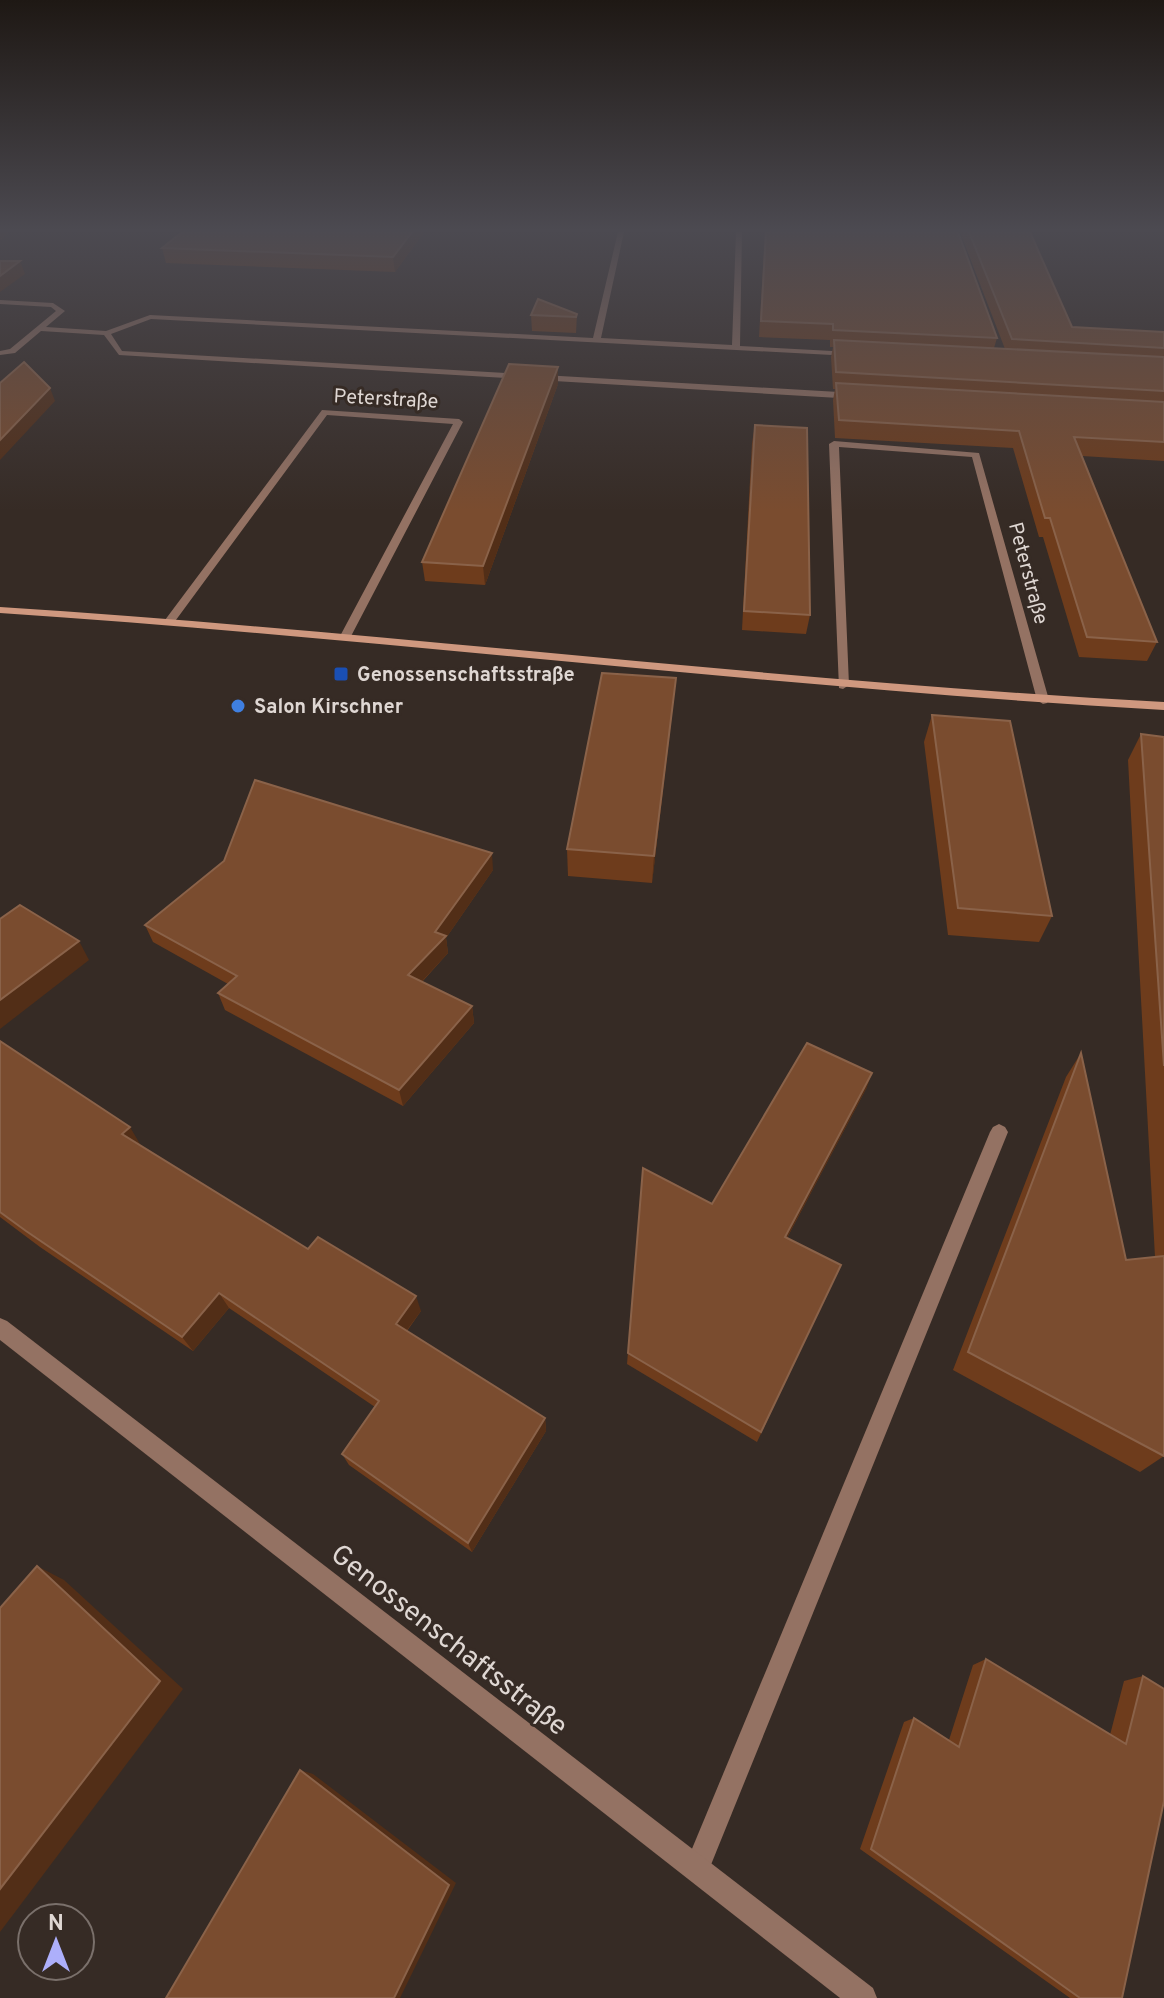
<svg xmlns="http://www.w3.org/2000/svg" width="1164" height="1998" viewBox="0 0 1164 1998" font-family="Overpass,sans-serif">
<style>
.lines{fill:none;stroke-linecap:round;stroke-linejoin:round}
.service{fill:#947263;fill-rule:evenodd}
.minor{fill:#947263;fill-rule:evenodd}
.secondary{fill:#cf987f;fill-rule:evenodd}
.wall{fill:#6e3c1c}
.shaded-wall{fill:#522e17}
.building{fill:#7a4c2f;stroke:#8a6249;stroke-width:2}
.transit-dot{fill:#1a4fb4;stroke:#362b25;stroke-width:3}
.shop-dot{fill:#3f7fe0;stroke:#362b25;stroke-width:3}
.labels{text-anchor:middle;stroke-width:6;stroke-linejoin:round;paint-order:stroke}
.far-street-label{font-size:20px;fill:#dfd7d3;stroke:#362b25}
.far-poi-label{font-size:20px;font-weight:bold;fill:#dfd7d3;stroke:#362b25;text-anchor:start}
.near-street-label{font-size:28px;fill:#dfd7d3;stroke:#362b25}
</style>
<rect width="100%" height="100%" fill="#362b25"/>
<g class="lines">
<polygon class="service" points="999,1124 1005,1127 1008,1132 706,1877 697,1881 688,1877 684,1868 990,1132 993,1127"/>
<g class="minor">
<polygon points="618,232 624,232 601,338 732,345 736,232 742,232 740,346 851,352 855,354 851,356 151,319 111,334 122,351 856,393 860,396 856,399 119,355 104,335 41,331 15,353 0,355 0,351 10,349 56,311 51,307 0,304 0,300 53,303 65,311 46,327 106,331 150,315 593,338"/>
<polygon points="322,410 459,419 463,422 349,640 339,638 453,424 327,415 173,624 165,624 165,620"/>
<polygon points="834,441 979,453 1049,700 1047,703 1043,704 1037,700 972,457 839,447 849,685 843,689 839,688 829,444"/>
<polygon points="0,1318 7,1321 873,1988 877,1998 840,1998 0,1340"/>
</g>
<path class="secondary" d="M0,607C389,632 775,681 1164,702V710C775,688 389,639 0,613Z"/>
</g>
<g class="wall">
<polygon points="182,232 424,232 395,272 166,263 162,248"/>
<polygon points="765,232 958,232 997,338 994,348 1005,349 960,232 1030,232 1072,327 1164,332 1164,461 1082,456 1157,642 1147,661 1079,657 1043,537 1039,537 1013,448 835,438 833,400 835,389 833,389 831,357 833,347 830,347 830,340 759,337"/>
<polygon points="577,314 576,333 532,331 531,315"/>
<polygon points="558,384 485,585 425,581 422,562"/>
<polygon points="755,425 810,615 806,634 742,630 752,443"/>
<polygon points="673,705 652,883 568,876 567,849"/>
<polygon points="932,715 1052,916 1039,942 948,935 924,742"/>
<polygon points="1141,734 1164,737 1164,1456 1140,1472 953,1370 1066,1077 1081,1053 1126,1260 1155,1257 1128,760"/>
<polygon points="493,870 446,938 448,953 422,982 472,1006 474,1023 403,1106 225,1010 218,993 228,984 153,942 145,925"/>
<polygon points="0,1041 140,1145 308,1249 421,1311 407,1331 545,1418 546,1431 472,1552 349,1465 342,1454 375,1407 229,1308 193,1351 40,1247 0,1217"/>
<polygon points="867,1087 787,1238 841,1265 757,1442 627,1364 643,1168 712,1204"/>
<polygon points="986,1659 1110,1735 1124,1681 1143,1676 1122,1998 1070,1998 860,1849 904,1722 914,1718 949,1740 973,1665"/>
</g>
<g class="shaded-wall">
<polygon points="0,232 9,232 0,241"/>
<polygon points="412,232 424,232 395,272 393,257"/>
<polygon points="20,261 25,274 0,292 0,276"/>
<polygon points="558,367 558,384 485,585 483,566"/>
<polygon points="50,388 55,401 0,460 0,440"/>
<polygon points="676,678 673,705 652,883 654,856"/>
<polygon points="492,853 493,870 446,938 448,953 412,992 408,975 435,932"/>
<polygon points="79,941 89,960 0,1029 0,1000"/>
<polygon points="472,1006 474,1023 403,1106 399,1090"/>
<polygon points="872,1073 867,1087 781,1249 785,1237"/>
<polygon points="130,1127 140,1144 133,1151 122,1134"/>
<polygon points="219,1293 229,1308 193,1351 182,1337"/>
<polygon points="416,1296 421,1311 401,1338 396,1324"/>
<polygon points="545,1418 546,1431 472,1552 468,1543"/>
<polygon points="37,1566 64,1580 183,1689 0,1932 0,1889"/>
<polygon points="300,1770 313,1774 456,1883 400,1998 394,1998"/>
</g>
<g class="building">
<polygon points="182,232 412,232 393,257 162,248"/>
<polygon points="766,232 958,232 997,338 833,330 833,324 761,321"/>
<polygon points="969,232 1030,232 1072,327 1164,332 1164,348 1012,339"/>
<polygon points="0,261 20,261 0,276"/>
<polygon points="538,299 577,314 576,317 531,315"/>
<polygon points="834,340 1164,357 1164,391 836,372"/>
<polygon points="24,362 50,388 0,440 0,383"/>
<polygon points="509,364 558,367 483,566 422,562"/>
<polygon points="836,383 1164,402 1164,442 1074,437 1157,642 1087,637 1050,518 1045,518 1019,431 839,420"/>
<polygon points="755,425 807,428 810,615 744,611"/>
<polygon points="602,673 676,678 654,856 567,849"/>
<polygon points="932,715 1010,721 1052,916 958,908"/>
<polygon points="1141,734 1164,737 1164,1066"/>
<polygon points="255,780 492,853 435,932 446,936 408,975 472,1006 399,1090 218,993 237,976 145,925 224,861"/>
<polygon points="20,905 79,941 0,1000 0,919"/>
<polygon points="0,1041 130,1127 122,1134 308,1249 318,1237 416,1296 396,1324 545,1418 468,1543 342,1454 379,1401 219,1293 182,1337 26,1231 0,1212"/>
<polygon points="807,1043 872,1073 785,1237 841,1265 761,1432 628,1353 643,1168 712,1204"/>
<polygon points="1081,1053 1126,1260 1164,1256 1164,1456 968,1352"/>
<polygon points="37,1566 160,1681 0,1889 0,1608"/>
<polygon points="986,1659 1126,1744 1143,1676 1164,1689 1164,1801 1122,1998 1080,1998 871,1849 914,1718 959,1747"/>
<polygon points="300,1770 449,1885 394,1998 166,1998"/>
</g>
<linearGradient id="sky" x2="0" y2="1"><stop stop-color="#1e1814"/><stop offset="0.45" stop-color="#4c4a51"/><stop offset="1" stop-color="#4c4a51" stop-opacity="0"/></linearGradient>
<rect width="1164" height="511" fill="url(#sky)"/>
<rect class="transit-dot" x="333" y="666" width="16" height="16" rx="4"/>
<circle class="shop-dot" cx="238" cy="706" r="8"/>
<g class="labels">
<g class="far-street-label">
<text transform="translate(386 398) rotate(3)" y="7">Peterstraße</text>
<text transform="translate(1029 573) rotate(75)" y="7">Peterstraße</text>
</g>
<g class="far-poi-label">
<text x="357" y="681">Genossenschaftsstraße</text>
<text x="254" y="713">Salon Kirschner</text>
</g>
<g class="near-street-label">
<text transform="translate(450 1639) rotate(38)" y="10">Genossenschaftsstraße</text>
</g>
</g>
<g transform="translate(56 1942)"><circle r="38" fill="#362b25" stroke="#7a706b" stroke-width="2"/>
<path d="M0-6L14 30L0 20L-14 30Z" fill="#adaffb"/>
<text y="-12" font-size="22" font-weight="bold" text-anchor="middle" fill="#dfd7d3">N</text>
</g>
</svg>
